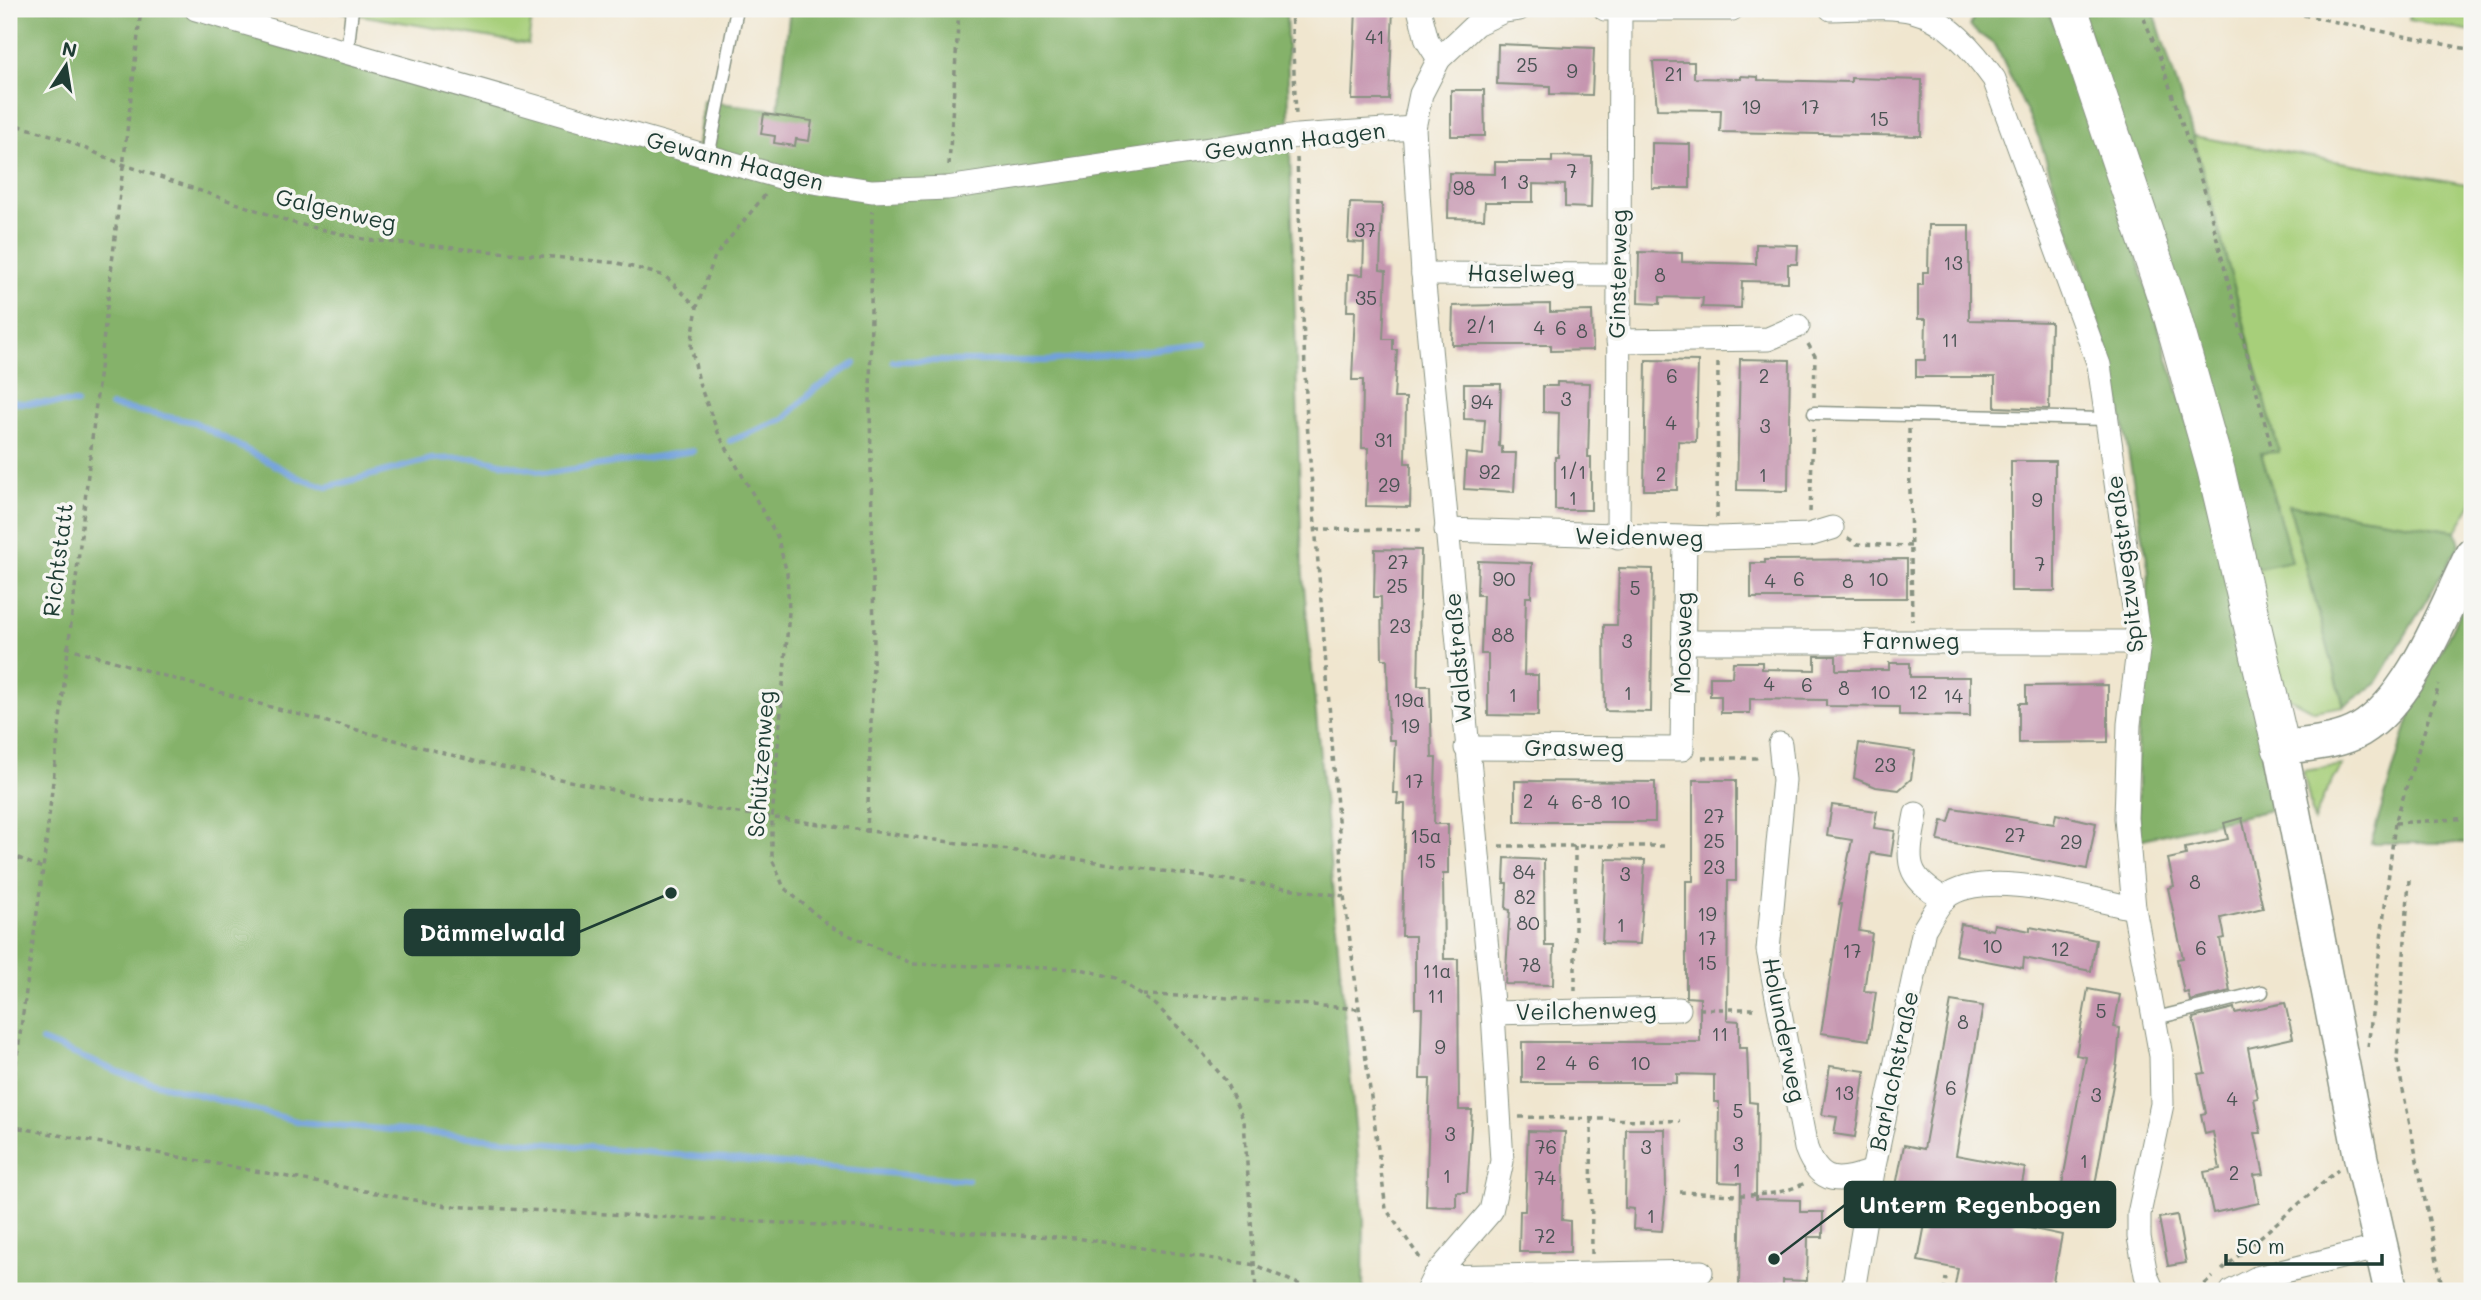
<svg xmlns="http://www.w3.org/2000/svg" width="2481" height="1300" viewBox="0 0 2481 1300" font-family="Mali,sans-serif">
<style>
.green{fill:#a7cf7a;stroke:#638657;stroke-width:2}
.forest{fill:#85b26a;stroke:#52784f;stroke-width:2}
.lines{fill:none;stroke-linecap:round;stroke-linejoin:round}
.stream{stroke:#72a1db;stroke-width:6}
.building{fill:#c696b0}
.service-casing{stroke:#889282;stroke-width:15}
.minor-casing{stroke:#889282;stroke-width:25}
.secondary-casing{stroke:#889282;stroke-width:36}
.primary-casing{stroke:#889282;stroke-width:39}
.path{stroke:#889282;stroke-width:3.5;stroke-dasharray:5 5;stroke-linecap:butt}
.service{stroke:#fff;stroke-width:12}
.minor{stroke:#fff;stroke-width:23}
.secondary{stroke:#fff;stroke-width:33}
.primary{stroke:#fff;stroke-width:37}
.labels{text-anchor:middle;stroke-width:7;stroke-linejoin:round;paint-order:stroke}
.number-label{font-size:19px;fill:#495353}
.street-label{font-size:23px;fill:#1f3d34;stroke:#f6f6f2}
.leader{fill:none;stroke:#1f3d34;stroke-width:2.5}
.callout-dot{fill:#1f3d34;stroke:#f6f6f2;stroke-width:2.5}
.callout{fill:#1f3d34;stroke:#1f3d34;stroke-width:2.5}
.callout-label{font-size:24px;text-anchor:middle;font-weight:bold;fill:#fff}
</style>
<rect width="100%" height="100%" fill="#f6f6f2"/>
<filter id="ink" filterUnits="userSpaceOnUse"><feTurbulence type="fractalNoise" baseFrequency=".0143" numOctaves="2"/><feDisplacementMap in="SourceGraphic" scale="14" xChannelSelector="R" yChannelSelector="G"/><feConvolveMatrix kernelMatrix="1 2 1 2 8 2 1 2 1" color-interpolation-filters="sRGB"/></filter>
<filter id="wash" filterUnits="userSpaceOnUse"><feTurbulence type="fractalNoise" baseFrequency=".00686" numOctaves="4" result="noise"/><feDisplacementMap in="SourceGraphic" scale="28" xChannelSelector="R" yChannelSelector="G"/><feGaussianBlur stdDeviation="1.57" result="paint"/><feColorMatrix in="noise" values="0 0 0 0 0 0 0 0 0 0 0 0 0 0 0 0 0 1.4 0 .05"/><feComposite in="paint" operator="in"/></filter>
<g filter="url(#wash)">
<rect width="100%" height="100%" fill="#f0e6cf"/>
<g class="green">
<polygon points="343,9 533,9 528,44 342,12"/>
<polygon points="2411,9 2472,9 2472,32 2409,20"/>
<polygon points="2193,136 2472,185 2472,504 2456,531 2289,505 2344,706 2314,711 2281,694 2253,569 2277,504 2261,453 2279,451"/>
<polygon points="2343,765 2324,795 2314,821 2303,771"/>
</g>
<g class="forest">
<polygon points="9,9 219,9 696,163 703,101 778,110 790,9 1286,9 1302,565 1364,1221 1363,1291 9,1291"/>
<polygon points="1976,9 2048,9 2104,149 2203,473 2279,808 2139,840 2137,744 2149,571 2114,371 2039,138 1996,46 1970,27"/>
<polygon points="2081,9 2153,9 2194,139 2279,452 2261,453 2292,561 2253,569"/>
<polygon points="2289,505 2456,531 2460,544 2376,684 2344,706"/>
<polygon points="2472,588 2472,843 2371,843 2412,708"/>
</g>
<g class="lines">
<g class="stream">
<polyline points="893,361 1047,361 1205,344"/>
<polyline points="9,400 20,403 76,403"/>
<polyline points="111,406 194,422 301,479 327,487 432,459 477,458 548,473 693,451"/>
<polyline points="730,441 784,419 814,390 855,363"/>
<polyline points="42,1041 129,1076 300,1122 968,1180"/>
</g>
</g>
<g id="blocks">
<g class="building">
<polygon points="1356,9 1393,9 1389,100 1352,100"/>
<polygon points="1498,44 1594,48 1592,95 1550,94 1550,86 1497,84"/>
<polygon points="1653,62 1694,62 1694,78 1741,79 1741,76 1758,77 1758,80 1851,82 1851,78 1922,80 1921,136 1720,132 1721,110 1657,109"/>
<polygon points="1451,90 1484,90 1485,136 1451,136"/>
<polygon points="764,114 812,121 809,141 796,139 795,146 774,143 775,136 761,134"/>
<polygon points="1652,143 1690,144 1690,188 1652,188"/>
<polygon points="1552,156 1592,157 1591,208 1565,207 1565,185 1533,184 1533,202 1485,202 1484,219 1448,218 1449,173 1495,174 1495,162 1552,162"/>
<polygon points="1350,203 1382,204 1380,270 1386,271 1383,339 1393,339 1393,350 1397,350 1394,398 1406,398 1405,463 1411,463 1410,507 1366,506 1368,448 1362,448 1363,380 1352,380 1355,311 1347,311 1348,274 1363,275 1364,243 1348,242"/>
<polygon points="1929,225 1969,225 1969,320 2051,322 2049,409 1995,407 1995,377 1916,377 1916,360 1925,360 1926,319 1918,319 1918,285 1923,285 1923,272 1928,272"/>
<polygon points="1756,244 1798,245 1797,264 1788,264 1788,282 1742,281 1741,308 1702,307 1703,298 1660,297 1660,304 1638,303 1639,252 1682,253 1682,262 1756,264"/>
<polygon points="1550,304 1550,312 1592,311 1593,350 1551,351 1551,345 1452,345 1453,306"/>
<polygon points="1740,359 1790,360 1788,491 1737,490"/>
<polygon points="1646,360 1698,361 1696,442 1678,441 1677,490 1644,490"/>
<polygon points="1557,382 1590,383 1588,457 1591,457 1591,510 1555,510 1555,457 1558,457 1559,413 1543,412 1543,386 1557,386"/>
<polygon points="1464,384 1501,384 1499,446 1502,447 1502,453 1516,453 1514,492 1464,489 1466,453 1483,455 1485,420 1464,419"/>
<rect x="2011" y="461" width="44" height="130"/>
<polygon points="1375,549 1421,550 1418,686 1430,686 1432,758 1436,758 1434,824 1448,824 1448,874 1443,874 1444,959 1458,959 1459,1110 1472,1110 1467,1192 1456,1192 1456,1207 1426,1206 1430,1079 1420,1079 1422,1008 1415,1008 1415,936 1402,936 1405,804 1397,804 1398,793 1393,793 1395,740 1389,740 1387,659 1382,659 1381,597 1374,597"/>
<polygon points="1907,559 1907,598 1751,598 1751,563 1765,563 1765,560"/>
<polygon points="1478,561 1532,563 1531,597 1526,597 1524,675 1538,675 1538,716 1488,715 1488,654 1481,654 1483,595 1477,595"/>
<polygon points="1619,568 1653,569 1651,712 1605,711 1604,625 1617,625"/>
<polygon points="1815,656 1836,656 1836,670 1889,670 1889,663 1910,663 1910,677 1970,677 1970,716 1899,715 1899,707 1826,706 1826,700 1750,699 1750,713 1721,713 1721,696 1710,696 1710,677 1732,677 1733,662 1762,662 1762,669 1815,670"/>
<polygon points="2108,685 2108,742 2019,743 2019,703 2026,703 2026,686"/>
<polygon points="1859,743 1915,751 1911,779 1899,790 1876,787 1854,778"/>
<polygon points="1693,780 1736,780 1736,881 1728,881 1727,1020 1739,1021 1739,1048 1747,1048 1749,1102 1757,1103 1756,1199 1800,1200 1800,1212 1823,1212 1823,1237 1808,1237 1807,1281 1783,1280 1783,1288 1739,1287 1741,1183 1718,1182 1719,1102 1714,1102 1714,1075 1677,1074 1677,1083 1522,1083 1522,1042 1700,1042 1700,998 1686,997 1686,881 1693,881"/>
<polygon points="1515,781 1655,782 1655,822 1515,822"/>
<polygon points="1832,805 1877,811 1874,828 1895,831 1891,856 1871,853 1859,931 1872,933 1864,991 1876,992 1869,1040 1821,1033 1842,904 1839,904 1852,840 1827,836"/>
<polygon points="1953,808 2054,824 2056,814 2096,823 2087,869 1938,841 1942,821 1949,822"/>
<polygon points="2242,818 2263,908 2221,918 2225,938 2220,939 2230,991 2190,1001 2188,992 2184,993 2177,959 2183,958 2168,888 2174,886 2168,859 2186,855 2185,848 2228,839 2224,823"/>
<polygon points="1505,858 1544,860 1545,946 1554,946 1553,985 1505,984 1510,910 1506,909 1507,883 1504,883"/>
<polygon points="1606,859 1645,860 1640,944 1602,943"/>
<polygon points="1961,924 1993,930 1994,924 2030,931 2030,927 2096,940 2091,971 2024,958 2023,968 1955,955"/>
<polygon points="2088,989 2120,995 2114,1027 2120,1028 2117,1062 2093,1196 2061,1190 2086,1057 2076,1055"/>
<polygon points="1951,1001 1983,1006 1956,1155 2025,1168 2014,1225 2062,1235 2051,1291 1954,1291 1958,1269 1918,1261 1929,1203 1894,1196 1904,1145 1924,1149"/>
<polygon points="2285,1003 2293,1038 2248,1048 2258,1098 2254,1099 2261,1133 2255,1133 2264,1174 2254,1175 2259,1203 2213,1213 2204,1172 2220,1169 2213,1132 2205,1134 2201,1114 2206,1113 2198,1074 2205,1073 2193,1018 2234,1008 2235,1013"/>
<polygon points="1830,1066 1865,1071 1855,1137 1834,1134 1837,1117 1822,1115"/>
<polygon points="1626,1129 1665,1129 1666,1192 1662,1231 1633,1229 1634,1209 1625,1208"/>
<polygon points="1528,1131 1565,1132 1562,1220 1570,1221 1570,1252 1519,1252 1520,1211 1525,1211"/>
<polygon points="2177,1215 2186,1263 2168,1266 2159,1218"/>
</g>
</g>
</g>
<g filter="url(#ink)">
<use href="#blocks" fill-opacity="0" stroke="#889282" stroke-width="2"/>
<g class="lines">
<defs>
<g id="service">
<polyline points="347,54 352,9"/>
<polyline points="708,157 737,9"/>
<polyline points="1814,413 2107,419"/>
<polyline points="2156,1018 2262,992"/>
</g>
<g id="minor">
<polyline points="196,9 780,177 872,191 947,188 1297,136 1414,128"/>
<polyline points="1419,9 1427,40 1439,59"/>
<polyline points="1605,9 1732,9"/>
<path d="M1831,9C1857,9 1888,5 1913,11C1947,19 1974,51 1994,79L2099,365L2139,642L2129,724L2126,818L2134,908L2161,1056L2162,1104L2139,1214V1237L2146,1275L2153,1291"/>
<polyline points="1423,274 1619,275"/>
<polyline points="1618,341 1768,339 1798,326"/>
<polyline points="1446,530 1717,538 1809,535 1832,528"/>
<polyline points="1618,537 1620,10"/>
<polyline points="1683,642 2139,642"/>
<path d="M1780,744L1784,780L1768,950L1806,1148C1820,1186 1839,1183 1873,1171"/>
<polyline points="1466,748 1682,749 1685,537"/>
<path d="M1916,814C1908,858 1901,875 1945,899"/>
<polyline points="1493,1013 1679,1009"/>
<polyline points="1434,1277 1701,1272"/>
<polyline points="1427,1291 1434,1277 1491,1211 1502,1161 1493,1013 1423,274 1414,128 1421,94 1439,59 1476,24 1504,11 1519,9"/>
<path d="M1853,1291L1873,1171L1924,929C1930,920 1937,906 1945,898C1984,866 2087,899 2134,908"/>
<polyline points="2232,1291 2257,1278 2381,1247"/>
</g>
<path id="secondary" d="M2391,1291L2361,1159L2281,748C2306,744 2338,743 2360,730C2413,699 2445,607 2472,554"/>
<polyline id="primary" points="2069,9 2172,315 2216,470 2281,748"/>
</defs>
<use href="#service" class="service-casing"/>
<use href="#minor" class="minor-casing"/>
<use href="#secondary" class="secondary-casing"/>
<use href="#primary" class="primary-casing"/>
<g class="path">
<polyline points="1291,9 1296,115"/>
<polyline points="2140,9 2159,55 2204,189 2272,450"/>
<polyline points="2274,9 2472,50"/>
<polyline points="9,123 58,137 122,164 294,223 368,240 618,263 665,276 697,307"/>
<polyline points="1297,158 1307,422 1344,896 1386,1209 1422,1261"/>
<polyline points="949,165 959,9"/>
<polyline points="765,195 715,256 697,307 691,346 700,386 719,435 777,536 787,573 789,612 772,819 772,859 784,888 831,927 913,964 1081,969 1116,978 1156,1005 1196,1045 1225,1080 1244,1121 1256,1291"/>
<polyline points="1808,344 1815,356 1814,397"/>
<polyline points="1909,429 1912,621"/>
<polyline points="1810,512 1813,429"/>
<polyline points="1717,518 1718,362"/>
<polyline points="1316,529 1425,530"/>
<polyline points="1848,538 1857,544 1911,546"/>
<polyline points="66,647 267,706 474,761 688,806 1344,896"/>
<polyline points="1702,758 1756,758 1760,756"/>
<polyline points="2395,823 2472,818"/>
<polyline points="867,833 874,637 870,405 872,211"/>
<polyline points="1499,846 1664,846"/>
<polyline points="1575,846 1575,991"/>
<polyline points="9,854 42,868"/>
<polyline points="2409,880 2397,1060 2443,1291"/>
<polyline points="1143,995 1217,997 1359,1009"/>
<polyline points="1699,1009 1758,1009"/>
<polyline points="2368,1047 2395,823 2439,685"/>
<polyline points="9,1114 43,869 141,9"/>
<polyline points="1519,1117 1680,1121"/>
<polyline points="1591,1119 1592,1255"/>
<polyline points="9,1126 447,1206 1076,1238 1255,1265 1314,1291"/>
<path d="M1680,1192C1720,1193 1768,1202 1805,1183"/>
<polyline points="2222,1270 2338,1170"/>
<polyline points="1944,1291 1946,1278"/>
<polyline points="2197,1291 2213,1277"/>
</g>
<use href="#service" class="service"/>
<use href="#minor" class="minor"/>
<use href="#secondary" class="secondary"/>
<use href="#primary" class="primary"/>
</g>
</g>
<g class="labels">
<g class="number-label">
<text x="1375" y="44">41</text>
<text x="1527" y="72">25</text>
<text x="1572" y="78">9</text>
<text x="1674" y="81">21</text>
<text x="1751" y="114">19</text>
<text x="1810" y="114">17</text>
<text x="1879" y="126">15</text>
<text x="1572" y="178">7</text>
<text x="1504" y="189">1</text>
<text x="1523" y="189">3</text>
<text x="1464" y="195">98</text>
<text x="1365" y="237">37</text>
<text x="1953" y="270">13</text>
<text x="1660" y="282">8</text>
<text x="1366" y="305">35</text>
<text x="1481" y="333">2/1</text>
<text x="1539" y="335">4</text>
<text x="1561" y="335">6</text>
<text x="1582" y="338">8</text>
<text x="1950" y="347">11</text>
<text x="1672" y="383">6</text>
<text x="1764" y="383">2</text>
<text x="1566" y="406">3</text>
<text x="1482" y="409">94</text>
<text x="1671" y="430">4</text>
<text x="1765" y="433">3</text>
<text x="1384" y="447">31</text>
<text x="1490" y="479">92</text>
<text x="1573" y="479">1/1</text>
<text x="1661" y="481">2</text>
<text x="1763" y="482">1</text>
<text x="1389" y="492">29</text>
<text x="1573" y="505">1</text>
<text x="2037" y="507">9</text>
<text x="1398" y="569">27</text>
<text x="2040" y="571">7</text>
<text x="1504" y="586">90</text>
<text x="1799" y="586">6</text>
<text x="1878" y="586">10</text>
<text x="1770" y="588">4</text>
<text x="1848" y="588">8</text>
<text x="1397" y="593">25</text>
<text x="1635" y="595">5</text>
<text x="1400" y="633">23</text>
<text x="1503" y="642">88</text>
<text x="1627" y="648">3</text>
<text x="1769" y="691">4</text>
<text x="1807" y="692">6</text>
<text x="1844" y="695">8</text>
<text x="1880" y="699">10</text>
<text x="1918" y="699">12</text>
<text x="1628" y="700">1</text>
<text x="1513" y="702">1</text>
<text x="1953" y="703">14</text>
<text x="1409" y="707">19a</text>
<text x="1410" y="733">19</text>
<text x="1885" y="772">23</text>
<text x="1414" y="788">17</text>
<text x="1528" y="808">2</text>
<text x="1553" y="809">4</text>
<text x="1587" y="809">6-8</text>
<text x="1620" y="809">10</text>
<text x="1714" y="823">27</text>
<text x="2015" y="842">27</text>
<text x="1426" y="843">15a</text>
<text x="1714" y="848">25</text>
<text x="2071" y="849">29</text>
<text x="1426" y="868">15</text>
<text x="1714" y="874">23</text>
<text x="1524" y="879">84</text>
<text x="1625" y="881">3</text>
<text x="2195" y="889">8</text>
<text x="1525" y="904">82</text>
<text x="1707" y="921">19</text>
<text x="1528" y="930">80</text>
<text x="1621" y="932">1</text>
<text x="1707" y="945">17</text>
<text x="1992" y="953">10</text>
<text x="2201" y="955">6</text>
<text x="2060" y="956">12</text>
<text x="1852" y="958">17</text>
<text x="1707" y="970">15</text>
<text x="1530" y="972">78</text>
<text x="1437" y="978">11a</text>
<text x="1436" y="1003">11</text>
<text x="2101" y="1018">5</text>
<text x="1963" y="1029">8</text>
<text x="1720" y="1041">11</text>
<text x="1440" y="1054">9</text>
<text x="1541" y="1070">2</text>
<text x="1571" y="1070">4</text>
<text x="1594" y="1070">6</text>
<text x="1640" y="1070">10</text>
<text x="1951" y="1095">6</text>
<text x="1844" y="1100">13</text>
<text x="2096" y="1102">3</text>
<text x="2232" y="1106">4</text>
<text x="1738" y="1118">5</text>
<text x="1450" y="1141">3</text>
<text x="1738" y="1151">3</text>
<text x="1546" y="1154">76</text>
<text x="1646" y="1154">3</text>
<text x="2084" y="1168">1</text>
<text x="1737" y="1177">1</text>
<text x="2234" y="1180">2</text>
<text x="1447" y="1183">1</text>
<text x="1545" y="1185">74</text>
<text x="1651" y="1223">1</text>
<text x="1545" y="1243">72</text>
</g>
<g class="street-label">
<text transform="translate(1295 141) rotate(-7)" y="8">Gewann Haagen</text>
<text transform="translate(735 161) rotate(14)" y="8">Gewann Haagen</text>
<text transform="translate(336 210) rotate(13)" y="8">Galgenweg</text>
<text transform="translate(1521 274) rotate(1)" y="8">Haselweg</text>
<text transform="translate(1618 274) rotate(-89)" y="8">Ginsterweg</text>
<text transform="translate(1639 537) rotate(1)" y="8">Weidenweg</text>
<text transform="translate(58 560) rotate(-83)" y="8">Richtstatt</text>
<text transform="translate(2125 564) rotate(-97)" y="8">Spitzwegstraße</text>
<text x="1911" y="649">Farnweg</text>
<text transform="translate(1683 643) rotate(-89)" y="8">Moosweg</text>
<text transform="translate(1458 658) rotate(-95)" y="8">Waldstraße</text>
<text x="1574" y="756">Grasweg</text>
<text transform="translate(761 764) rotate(-86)" y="8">Schützenweg</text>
<text transform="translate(1586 1011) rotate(-1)" y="8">Veilchenweg</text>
<text transform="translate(1784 1030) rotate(79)" y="8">Holunderweg</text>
<text transform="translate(1894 1071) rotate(-78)" y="8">Barlachstraße</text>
</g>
</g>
<path class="leader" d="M671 893L579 932M1774 1259L1845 1205"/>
<g class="callout-dot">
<circle cx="671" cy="893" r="7"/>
<circle cx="1774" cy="1259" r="7"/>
</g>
<g class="callout">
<rect x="405" y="910" width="174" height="45" rx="7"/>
<rect x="1845" y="1182" width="270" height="45" rx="7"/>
</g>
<g class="callout-label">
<text x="492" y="941">Dämmelwald</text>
<text x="1980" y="1213">Unterm Regenbogen</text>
</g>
<rect width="2481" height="1300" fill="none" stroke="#f6f6f2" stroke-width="35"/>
<g transform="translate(66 66) rotate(12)" stroke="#f6f6f2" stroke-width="5" paint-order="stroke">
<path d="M0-5L12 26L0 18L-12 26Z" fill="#1f3d34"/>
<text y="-10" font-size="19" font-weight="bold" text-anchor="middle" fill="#1f3d34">N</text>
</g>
<path d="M2226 1254v10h156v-10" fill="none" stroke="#1f3d34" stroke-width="3.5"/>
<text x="2236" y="1254" font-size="21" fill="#1f3d34" stroke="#f6f6f2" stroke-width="5" paint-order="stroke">50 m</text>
</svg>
